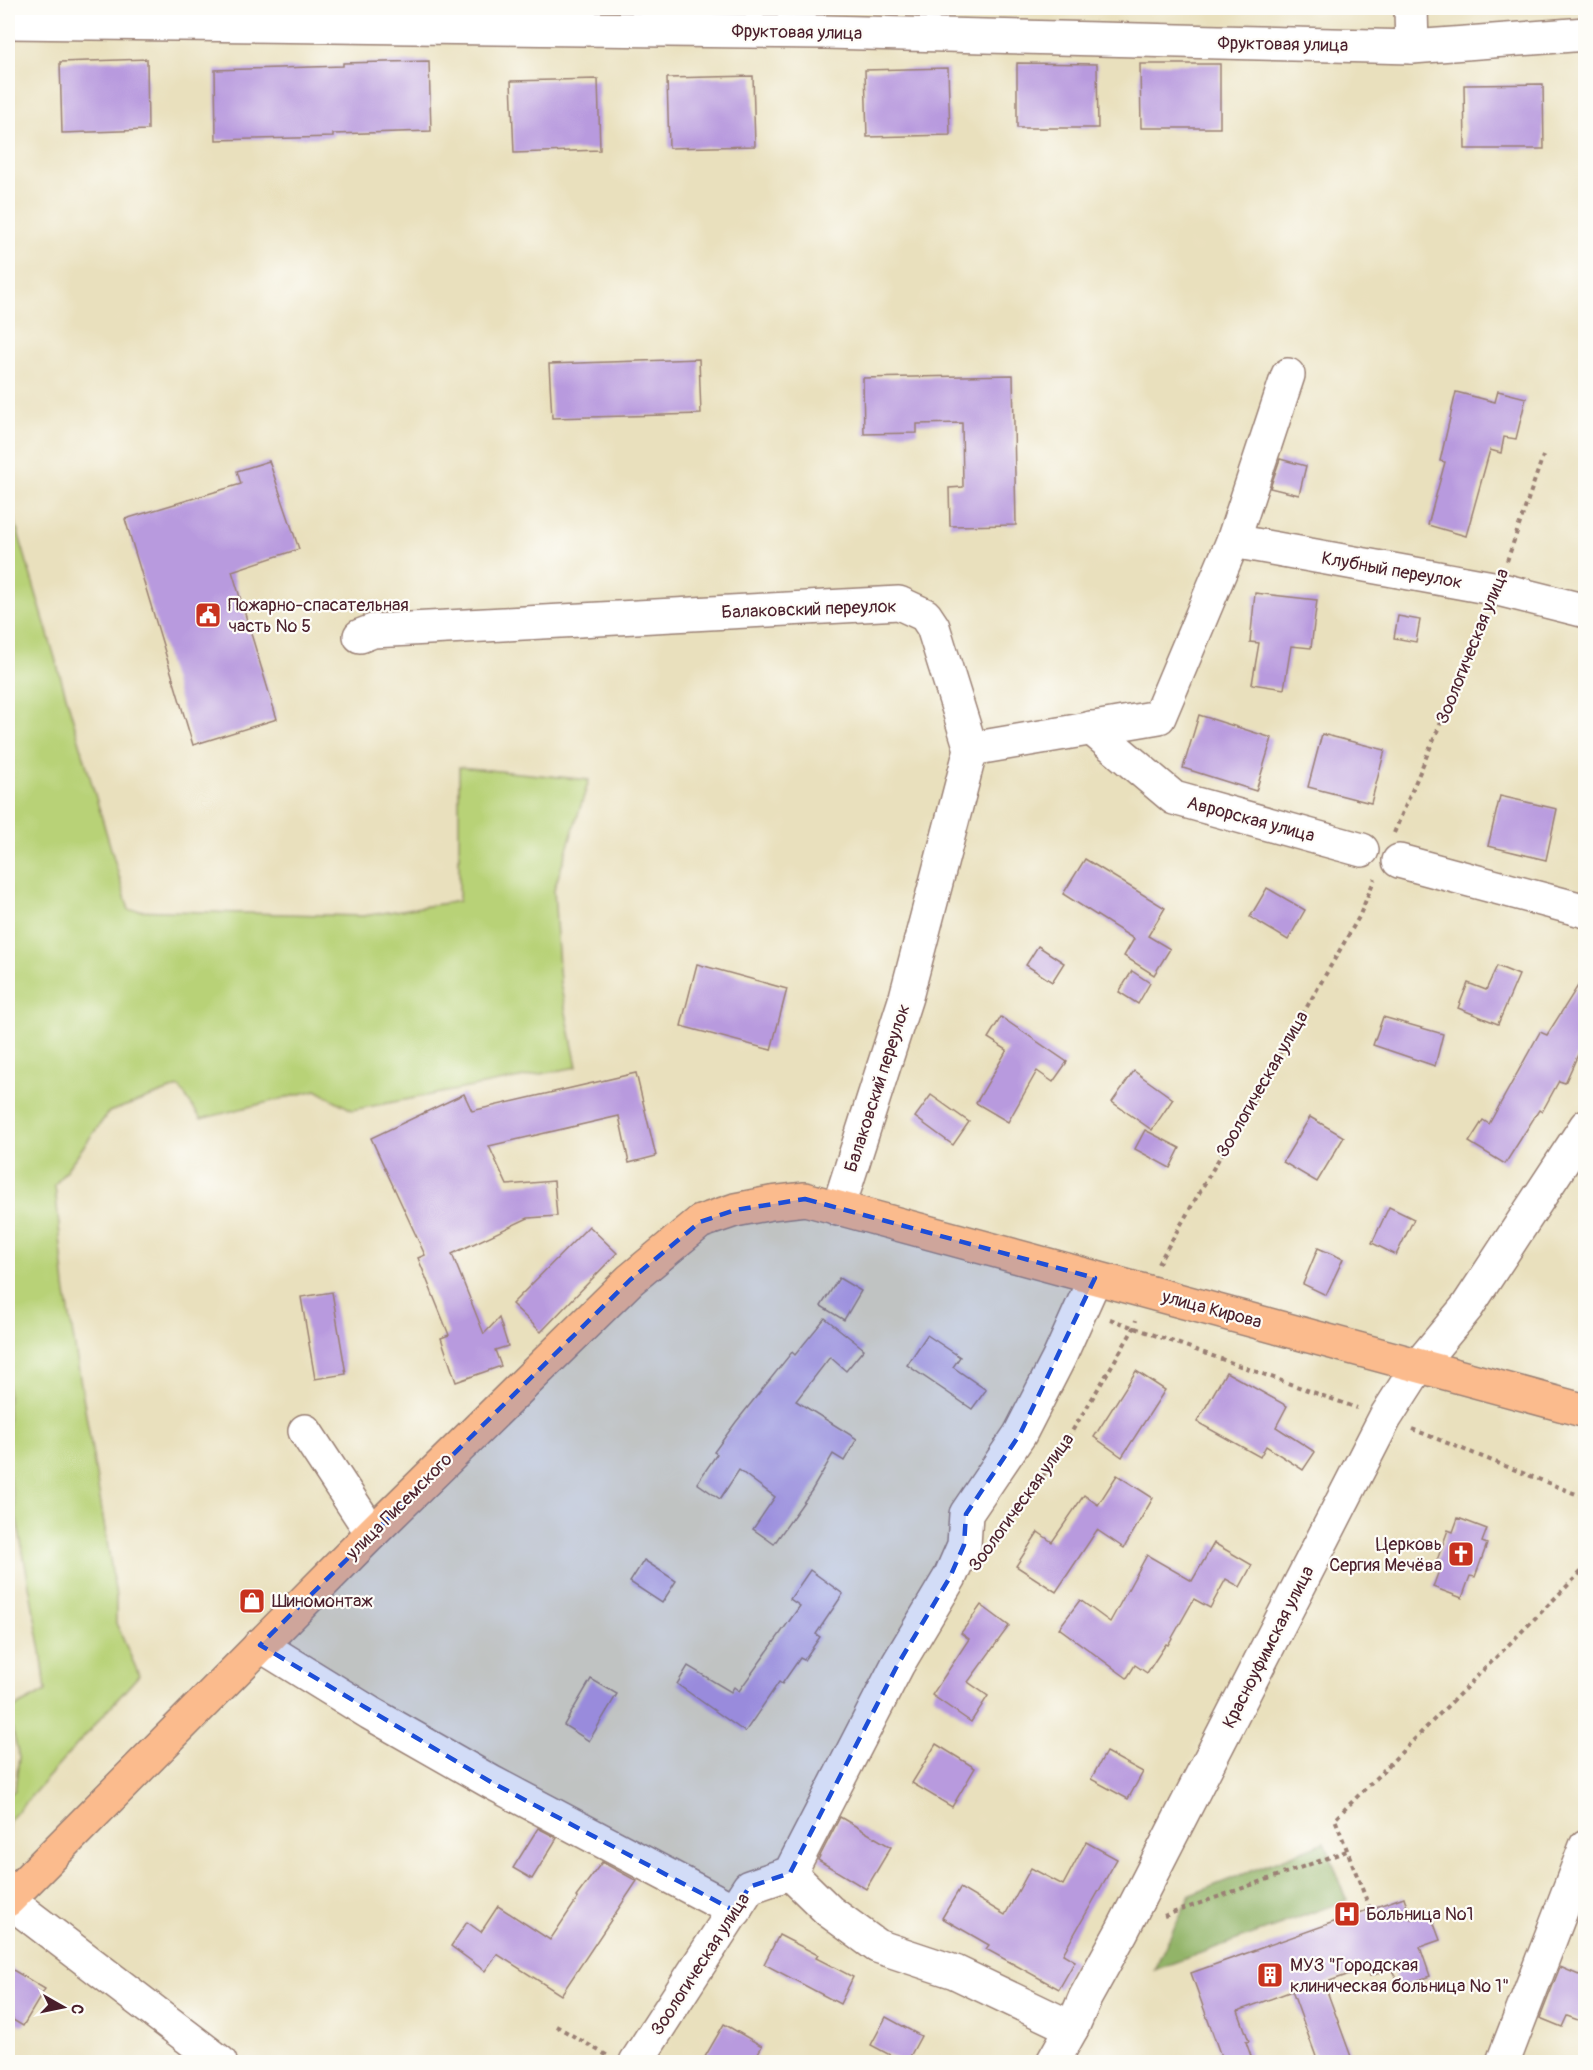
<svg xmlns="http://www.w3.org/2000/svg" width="1593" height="2070" viewBox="0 0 1593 2070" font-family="Pangolin,sans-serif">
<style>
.green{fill:#b8d277;stroke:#817851;stroke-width:1.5}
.forest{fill:#92b468;stroke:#6e6a4a;stroke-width:1.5}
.building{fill:#b89ade}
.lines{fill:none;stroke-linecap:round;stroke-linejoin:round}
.minor-casing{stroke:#9a8074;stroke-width:36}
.major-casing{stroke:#9a8074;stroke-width:36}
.path{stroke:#9a8074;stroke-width:4;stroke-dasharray:4.5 4.5;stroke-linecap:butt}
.minor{stroke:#fff;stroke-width:33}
.major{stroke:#fbbb8d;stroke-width:33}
.marked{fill:#1d4ed8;fill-opacity:0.2;stroke:#1d4ed8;stroke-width:4.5;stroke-dasharray:12 8;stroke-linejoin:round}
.labels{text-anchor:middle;stroke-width:4.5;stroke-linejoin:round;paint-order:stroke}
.street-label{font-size:18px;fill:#4a1f2b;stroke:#fdfcf7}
.poi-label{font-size:18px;fill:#4a1f2b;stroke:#fdfcf7;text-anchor:start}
</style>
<rect width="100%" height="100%" fill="#fdfcf7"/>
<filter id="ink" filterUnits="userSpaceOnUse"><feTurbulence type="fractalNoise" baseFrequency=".0167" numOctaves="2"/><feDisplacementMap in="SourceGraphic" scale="12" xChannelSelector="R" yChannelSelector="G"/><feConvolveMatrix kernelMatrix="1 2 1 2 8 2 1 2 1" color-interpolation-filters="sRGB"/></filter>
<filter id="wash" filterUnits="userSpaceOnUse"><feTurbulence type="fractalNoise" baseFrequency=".008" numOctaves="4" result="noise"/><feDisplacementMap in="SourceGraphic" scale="24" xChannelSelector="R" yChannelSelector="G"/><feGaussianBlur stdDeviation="1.35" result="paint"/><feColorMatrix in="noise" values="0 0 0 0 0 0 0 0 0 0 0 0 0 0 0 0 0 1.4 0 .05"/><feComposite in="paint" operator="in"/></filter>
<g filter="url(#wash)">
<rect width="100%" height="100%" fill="#e9e0bd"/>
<polygon class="green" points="8,498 129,910 363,916 459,901 459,767 589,780 554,890 560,983 577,1067 352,1110 316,1090 201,1119 179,1087 109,1112 55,1185 65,1287 116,1596 116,1623 139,1675 9,1821 8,1831 8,1795 15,1790 19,1757 8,1711 46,1691 41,1651 8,1470"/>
<polygon class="forest" points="1325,1842 1347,1900 1154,1970 1190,1895"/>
<g id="blocks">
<g class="building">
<polygon points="147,59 148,130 62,133 60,62"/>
<polygon points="429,61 431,131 333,134 333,137 216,140 215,70 343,66 343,63"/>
<polygon points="1017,63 1097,64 1098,128 1017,128"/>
<polygon points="1140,64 1220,64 1220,128 1141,128"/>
<polygon points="948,68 950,135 867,137 865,70"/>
<polygon points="753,76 755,146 669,148 667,78"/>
<polygon points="598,79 600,150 514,153 511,81"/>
<polygon points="1543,84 1544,149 1465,149 1464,85"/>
<polygon points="699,359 701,414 552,418 549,364"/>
<polygon points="1013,375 1016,525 950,526 949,488 963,487 962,423 917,424 917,433 864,434 863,378"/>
<polygon points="1498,391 1526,398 1516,439 1504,437 1501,453 1490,450 1466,536 1428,525 1445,462 1440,461 1456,392 1495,402"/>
<polygon points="1280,459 1306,466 1299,495 1270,488"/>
<polygon points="269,461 299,549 232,571 277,719 193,745 125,519 241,484 237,471"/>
<polygon points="1255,593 1317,600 1311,648 1291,646 1284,689 1252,684 1259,643 1250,642"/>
<polygon points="1398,616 1420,620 1416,642 1394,638"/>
<polygon points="1199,715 1272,738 1256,791 1183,768"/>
<polygon points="1322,734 1385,750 1371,803 1308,787"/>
<polygon points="1500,796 1557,809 1546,860 1488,846"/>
<polygon points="1085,859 1165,908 1148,936 1170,949 1154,975 1124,956 1134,939 1063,894"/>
<polygon points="1267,888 1305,910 1288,940 1250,917"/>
<polygon points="1038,946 1064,963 1052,982 1026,965"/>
<polygon points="697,964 787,989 771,1050 681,1026"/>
<polygon points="1497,966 1519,975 1498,1024 1458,1008 1468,983 1486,990"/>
<polygon points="1132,971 1150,983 1138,1004 1119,992"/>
<polygon points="1586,973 1586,1037 1565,1083 1559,1081 1542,1112 1539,1110 1505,1164 1469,1142 1483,1120 1489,1124 1540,1032 1547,1035"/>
<polygon points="1001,1017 1067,1062 1053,1082 1037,1071 1008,1122 976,1103 1007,1050 988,1038"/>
<polygon points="1383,1017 1443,1034 1435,1066 1373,1045"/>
<polygon points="1134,1071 1173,1099 1152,1130 1112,1102"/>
<polygon points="636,1073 656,1156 629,1163 619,1116 489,1146 507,1185 554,1181 557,1216 528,1218 452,1254 484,1334 499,1318 508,1346 495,1350 501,1366 456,1382 441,1338 449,1335 418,1258 425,1255 371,1138 464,1094 472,1111"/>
<polygon points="931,1095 969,1122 953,1145 915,1117"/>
<polygon points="1310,1117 1344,1137 1317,1182 1283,1162"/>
<polygon points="1145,1130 1180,1148 1170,1168 1135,1149"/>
<polygon points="1389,1207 1414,1219 1396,1255 1372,1243"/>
<polygon points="589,1226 617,1253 541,1332 512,1304"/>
<polygon points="1318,1248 1343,1259 1326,1295 1303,1284"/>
<polygon points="839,1278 861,1291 844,1320 821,1306"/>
<polygon points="332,1292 346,1374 315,1379 301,1297"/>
<polygon points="825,1318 864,1349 846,1371 830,1357 796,1401 857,1439 844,1461 833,1454 812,1490 774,1544 753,1529 775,1497 739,1470 720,1499 697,1483 717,1454 714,1452 736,1422 792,1352 795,1355"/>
<polygon points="927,1335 960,1357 953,1367 986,1390 972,1409 907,1365"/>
<polygon points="1136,1371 1165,1390 1122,1457 1094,1437"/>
<polygon points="1226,1372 1287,1406 1276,1427 1315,1452 1303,1470 1266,1446 1260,1457 1197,1422"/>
<polygon points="1117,1475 1153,1498 1124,1548 1097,1530 1056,1592 1016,1566 1038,1532 1052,1542 1084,1495 1098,1505"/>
<polygon points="1458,1518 1487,1529 1482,1542 1487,1544 1475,1577 1470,1576 1462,1598 1433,1587 1441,1565 1436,1563 1448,1530 1453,1532"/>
<polygon points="1214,1543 1252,1565 1240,1587 1226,1579 1210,1608 1194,1599 1168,1645 1166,1644 1147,1673 1135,1665 1127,1678 1059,1628 1080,1600 1110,1622 1147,1555 1192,1581"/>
<polygon points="644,1560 676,1581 662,1603 630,1582"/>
<polygon points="810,1570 843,1594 816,1634 820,1637 804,1660 800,1658 782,1684 779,1682 745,1732 677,1684 688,1666 731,1692 734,1687 739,1691 800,1606 790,1599"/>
<polygon points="981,1605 1009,1626 968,1682 988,1696 971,1722 932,1695 969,1639 961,1633"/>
<polygon points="591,1679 617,1694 589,1741 564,1725"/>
<polygon points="936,1744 975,1768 952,1807 912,1783"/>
<polygon points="1106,1752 1143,1772 1128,1799 1091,1779"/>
<polygon points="840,1817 891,1847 866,1889 818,1860"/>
<polygon points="538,1828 557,1838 532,1879 513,1868"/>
<polygon points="1086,1842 1117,1859 1063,1954 1075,1961 1059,1989 986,1949 989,1945 942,1918 960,1888 1005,1915 1031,1868 1063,1885"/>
<polygon points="602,1862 637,1881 561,1995 497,1954 485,1971 451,1946 467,1922 481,1932 498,1906 550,1940 578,1898 576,1897"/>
<polygon points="1404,1897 1411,1919 1430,1913 1440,1940 1420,1947 1430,1976 1399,1987 1392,1969 1370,1976 1367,1968 1324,1983 1353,2062 1318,2062 1292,1991 1238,2011 1249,2041 1246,2042 1253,2062 1223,2062 1191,1973"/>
<polygon points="779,1935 818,1955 816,1958 853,1977 840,2004 764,1964"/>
<polygon points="8,1967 45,1989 23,2026 8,2017"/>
<polygon points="1560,1967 1586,1978 1586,2023 1567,2016 1562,2027 1540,2018"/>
<polygon points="886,2017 921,2036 907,2062 903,2062 871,2045"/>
<polygon points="724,2024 762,2046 753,2062 702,2062"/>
</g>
</g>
</g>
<g filter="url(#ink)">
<use href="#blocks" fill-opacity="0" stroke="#9a8074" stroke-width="1.5"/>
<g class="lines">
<defs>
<g id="minor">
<polyline points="1411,8 1412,47"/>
<polyline points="8,22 825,32 1412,47 1586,34"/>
<polyline points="1233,541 1498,589 1586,611"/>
<polyline points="360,636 373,631 899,603 925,615 933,627 971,749 906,997 838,1209"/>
<polyline points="1091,728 1174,798 1362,850"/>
<polyline points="971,749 1159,717 1233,541 1288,375"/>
<polyline points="1399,861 1586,911"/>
<polyline points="305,1431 372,1533"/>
<polyline points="260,1645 370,1713 491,1782 735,1911"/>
<polyline points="790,1873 829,1911 877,1946 955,1972 1072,2028"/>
<polyline points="8,1900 220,2062"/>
<polyline points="636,2062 749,1887 790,1873 898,1664 950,1577 964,1545 966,1514 1020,1434 1059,1358 1095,1278"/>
<polyline points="1053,2062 1072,2028 1085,1998 1122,1931 1385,1418 1419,1365 1467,1307 1586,1126"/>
<polyline points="1503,2062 1586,1846"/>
</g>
<polyline id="major" points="8,1900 372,1533 630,1280 700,1222 735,1210 771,1203 805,1199 1586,1411"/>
</defs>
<use href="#minor" class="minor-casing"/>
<use href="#major" class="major-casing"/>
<g class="path">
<polyline points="1507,561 1543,456"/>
<polyline points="1394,833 1486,616"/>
<polyline points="1158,1264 1359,917 1375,878"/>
<polyline points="1110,1319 1357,1408"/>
<polyline points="1412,1429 1586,1498"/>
<path d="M995,1541C1048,1475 1091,1401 1134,1328L1136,1320"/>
<polyline points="1370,1909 1335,1819 1586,1567"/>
<polyline points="1164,1916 1347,1851"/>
<polyline points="556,2026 608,2056"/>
</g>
<use href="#minor" class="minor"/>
<use href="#major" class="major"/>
</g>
</g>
<path class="marked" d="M805,1199L1095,1278L1020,1434L966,1514L964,1545L950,1577L898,1664L790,1873L749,1887L735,1911L491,1782L260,1645L630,1280L700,1222L735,1210Z"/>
<defs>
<symbol id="civic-square" viewBox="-11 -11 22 22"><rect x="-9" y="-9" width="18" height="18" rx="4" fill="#c8321e" stroke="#fdfcf7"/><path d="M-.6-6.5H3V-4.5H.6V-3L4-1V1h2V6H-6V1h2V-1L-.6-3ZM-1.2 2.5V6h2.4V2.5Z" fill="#fff"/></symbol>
<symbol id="church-square" viewBox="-11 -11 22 22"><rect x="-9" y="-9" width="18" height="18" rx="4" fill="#c8321e" stroke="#fdfcf7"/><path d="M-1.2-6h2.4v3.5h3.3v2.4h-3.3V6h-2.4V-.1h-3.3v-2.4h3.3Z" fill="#fff"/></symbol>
<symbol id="shop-square" viewBox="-11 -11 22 22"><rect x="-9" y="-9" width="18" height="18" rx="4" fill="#c8321e" stroke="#fdfcf7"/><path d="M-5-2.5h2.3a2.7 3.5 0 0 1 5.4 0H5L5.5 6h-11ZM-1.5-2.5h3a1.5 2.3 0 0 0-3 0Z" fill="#fff"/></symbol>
<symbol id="hospital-square" viewBox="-11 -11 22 22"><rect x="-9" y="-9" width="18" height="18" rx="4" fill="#c8321e" stroke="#fdfcf7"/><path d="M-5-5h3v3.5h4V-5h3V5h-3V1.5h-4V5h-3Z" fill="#fff"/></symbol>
<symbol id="building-square" viewBox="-11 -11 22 22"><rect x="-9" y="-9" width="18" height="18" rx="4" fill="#c8321e" stroke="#fdfcf7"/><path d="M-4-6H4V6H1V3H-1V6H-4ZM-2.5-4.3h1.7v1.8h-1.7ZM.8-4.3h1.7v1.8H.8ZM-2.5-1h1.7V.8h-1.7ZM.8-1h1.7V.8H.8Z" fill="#fff"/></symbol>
</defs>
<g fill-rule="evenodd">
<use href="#civic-square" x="193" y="600" width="30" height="30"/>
<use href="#church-square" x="1446" y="1539" width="30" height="30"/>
<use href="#shop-square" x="237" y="1586" width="30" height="30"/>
<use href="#hospital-square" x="1332" y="1899" width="30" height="30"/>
<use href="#building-square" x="1255" y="1960" width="30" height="30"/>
</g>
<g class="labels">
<g class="street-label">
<text transform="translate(797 32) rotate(1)" y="6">Фруктовая улица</text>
<text transform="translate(1283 44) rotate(1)" y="6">Фруктовая улица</text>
<text transform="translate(1392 570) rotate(10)" y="6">Клубный переулок</text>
<text transform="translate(809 609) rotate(-2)" y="6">Балаковский переулок</text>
<text transform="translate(1472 646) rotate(-68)" y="6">Зоологическая улица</text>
<text transform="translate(1251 819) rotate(15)" y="6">Аврорская улица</text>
<text transform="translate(1262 1084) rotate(-60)" y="6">Зоологическая улица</text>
<text transform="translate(877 1088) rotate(-72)" y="6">Балаковский переулок</text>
<text transform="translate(1212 1309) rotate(15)" y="6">улица Кирова</text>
<text transform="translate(1021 1502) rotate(-54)" y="6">Зоологическая улица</text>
<text transform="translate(399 1506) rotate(-45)" y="6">улица Писемского</text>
<text transform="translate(1268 1647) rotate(-63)" y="6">Красноуфимская улица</text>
<text transform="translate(700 1964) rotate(-57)" y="6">Зоологическая улица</text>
</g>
<g class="poi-label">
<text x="228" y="611">Пожарно-спасательная<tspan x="228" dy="21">часть № 5</tspan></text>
<text x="1442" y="1550" text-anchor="end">Церковь<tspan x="1442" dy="21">Сергия Мечёва</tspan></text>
<text x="272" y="1607">Шиномонтаж</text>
<text x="1366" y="1920">Больница №1</text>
<text x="1290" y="1971">МУЗ "Городская<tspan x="1290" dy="21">клиническая больница № 1"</tspan></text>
</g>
</g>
<rect width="1593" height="2070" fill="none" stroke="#fdfcf7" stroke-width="30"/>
<g transform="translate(63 2007) rotate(99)" stroke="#fdfcf7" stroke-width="4.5" paint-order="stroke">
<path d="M0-4.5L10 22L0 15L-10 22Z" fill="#4a1f2b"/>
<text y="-9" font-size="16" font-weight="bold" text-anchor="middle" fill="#4a1f2b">С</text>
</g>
</svg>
